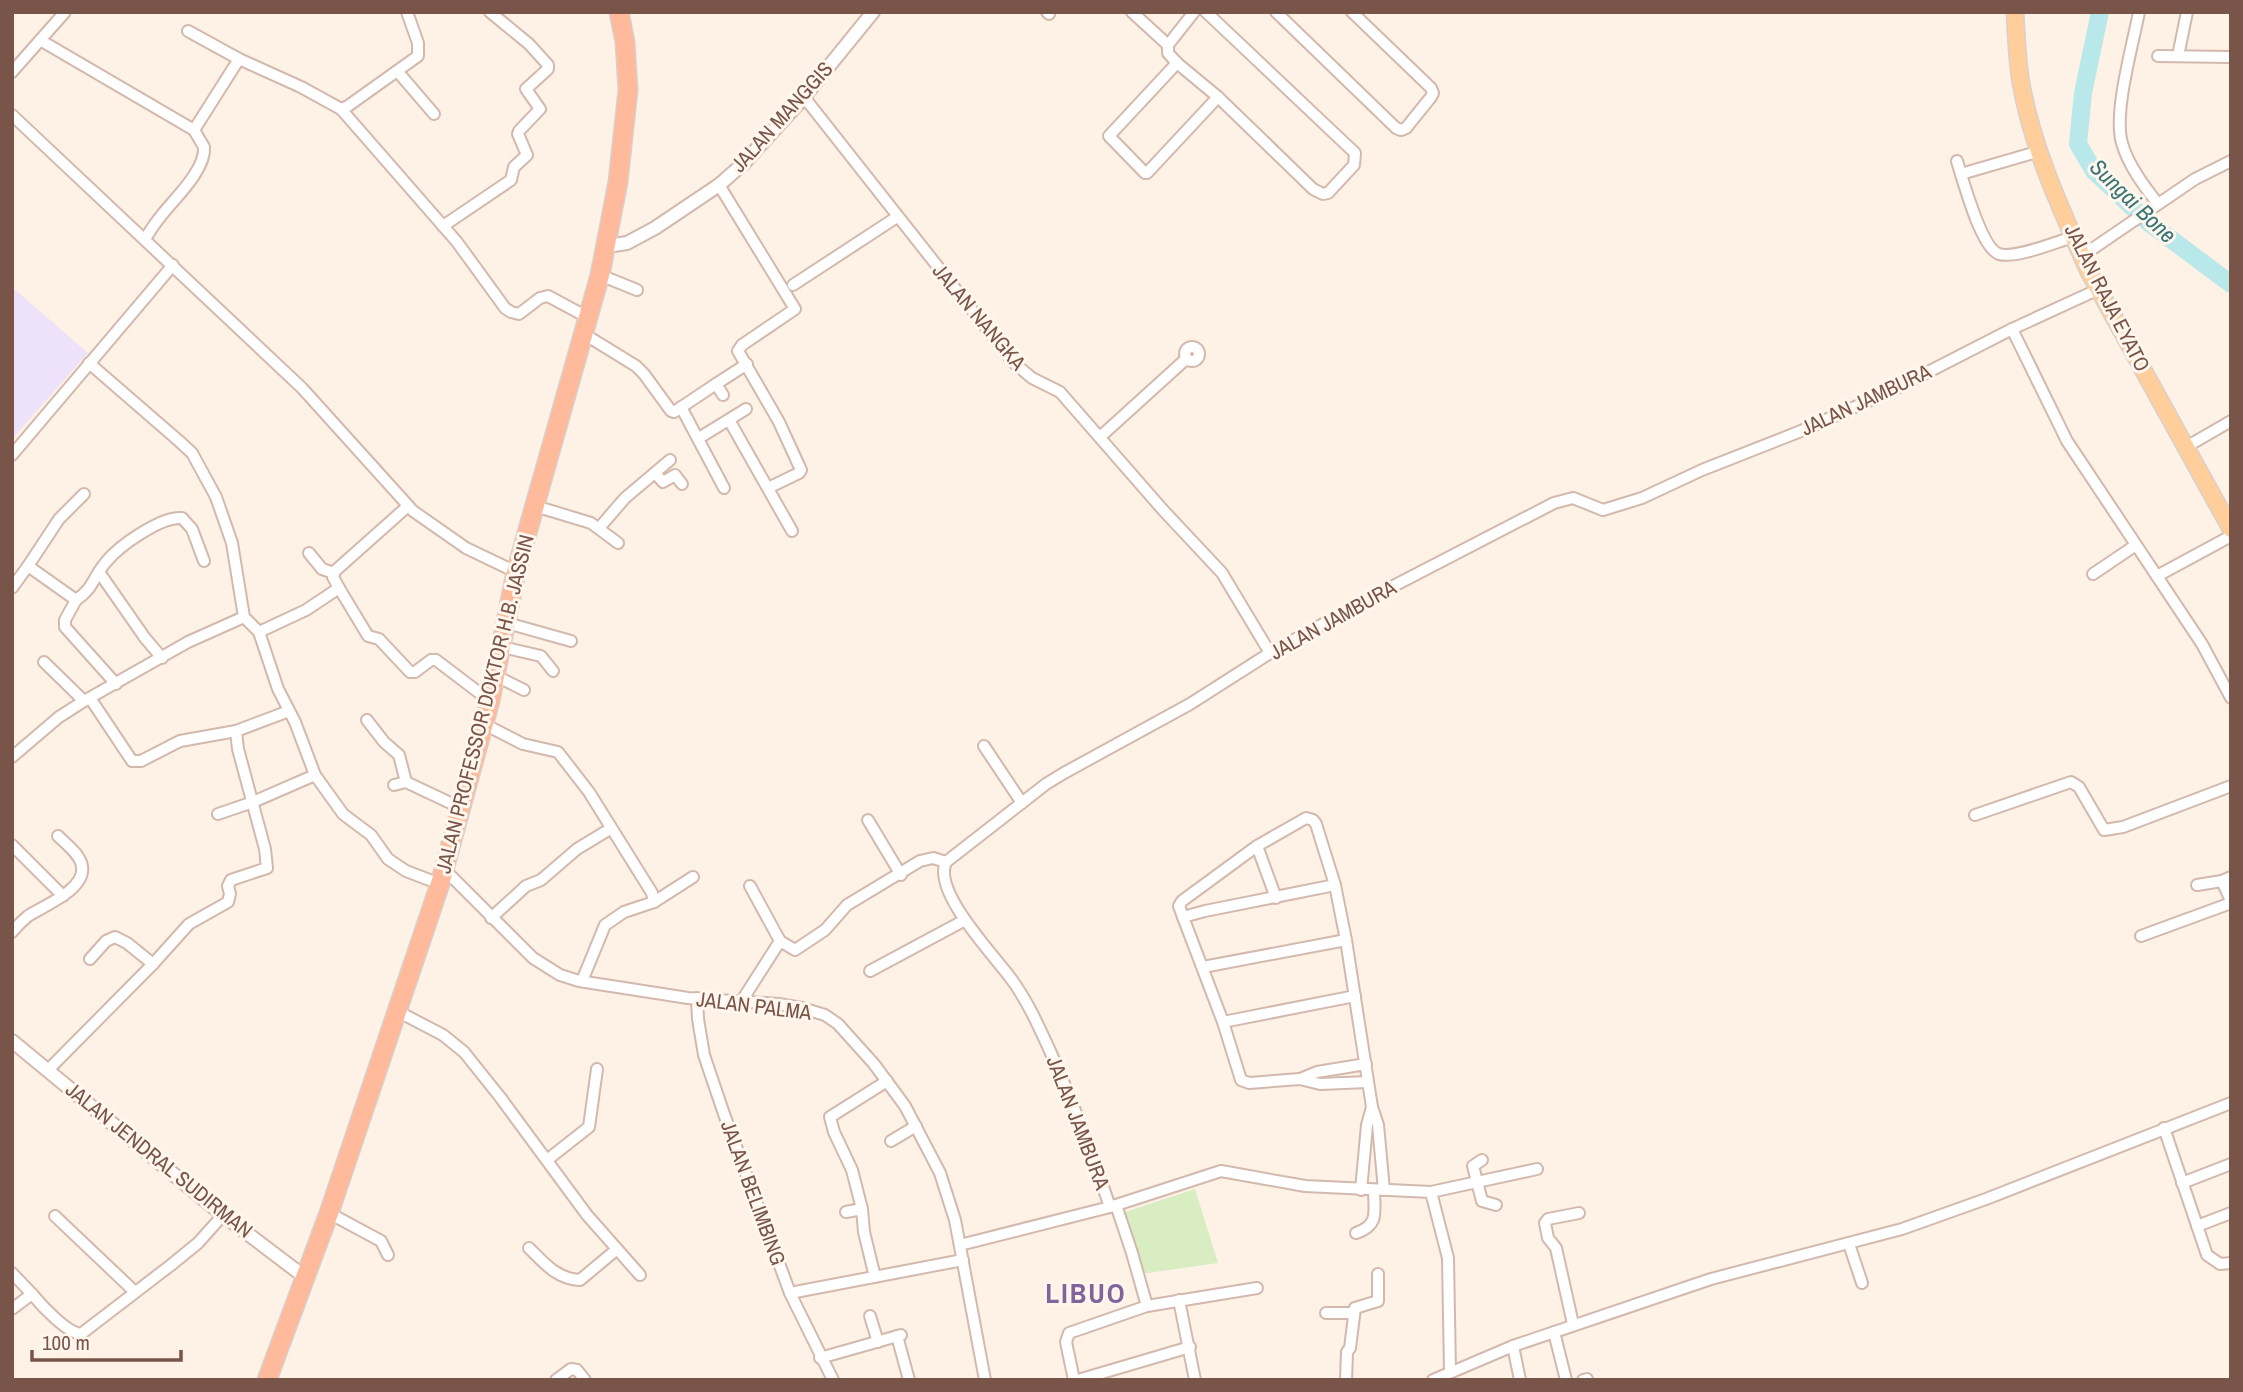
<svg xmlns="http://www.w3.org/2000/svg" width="2243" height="1392" viewBox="0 0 2243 1392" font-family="'Archivo Narrow',sans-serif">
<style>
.education{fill:#eee2fa}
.green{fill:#d9edc3}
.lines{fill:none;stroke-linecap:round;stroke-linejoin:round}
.river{stroke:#b8e8e9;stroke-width:18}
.minor-casing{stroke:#d3b9ad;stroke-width:14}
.tertiary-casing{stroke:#d3b9ad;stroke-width:16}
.primary-casing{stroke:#d9cfcc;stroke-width:19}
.trunk-casing{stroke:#d9cfcc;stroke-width:21}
.minor{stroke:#fff;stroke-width:10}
.tertiary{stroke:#fff;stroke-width:12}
.primary{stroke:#ffce9b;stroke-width:16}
.trunk{stroke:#feba9a;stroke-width:18}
.labels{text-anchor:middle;stroke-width:6;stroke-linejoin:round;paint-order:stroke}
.street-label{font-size:21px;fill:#795448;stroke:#fff6ed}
.water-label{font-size:23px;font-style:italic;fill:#387578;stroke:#fff6ed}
.district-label{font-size:28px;font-weight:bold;letter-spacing:2px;fill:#82649d;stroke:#fff6ed}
</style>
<rect width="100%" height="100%" fill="#fef1e6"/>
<polygon class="education" points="12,287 88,353 12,439"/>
<polygon class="green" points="1195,1189 1218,1263 1141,1274 1122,1213"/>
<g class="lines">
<polyline class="river" points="2100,12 2083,93 2078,144 2094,171 2148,222 2231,284"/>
<defs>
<g id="minor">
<polyline points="1047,12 1049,14"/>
<polyline points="1132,12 1168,45"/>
<polyline points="1194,12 1168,45 1168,53 1177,63 1218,97 1313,189 1323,194 1328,193 1354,165 1355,153 1206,12"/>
<polyline points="1276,12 1396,128 1401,130 1406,128 1431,97 1433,93 1431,88 1352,12"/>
<path d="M2139,12C2133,44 2113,113 2122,143C2128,165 2144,186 2158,204"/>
<polyline points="188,31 239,59 301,87 341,109 348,106 418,56 418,43 407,12"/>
<polyline points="40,40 194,130 239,59"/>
<polyline points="2158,56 2231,57"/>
<polyline points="2178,56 2187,12"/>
<polyline points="1177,63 1109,136 1145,173 1147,173 1218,97"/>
<polyline points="12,72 65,12"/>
<polyline points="398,72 434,114"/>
<polyline points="804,97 1013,362 1032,378 1060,392 1163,510 1222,573 1270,653"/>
<polyline points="341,109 457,242 505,308 511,312 519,314 540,298 548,296 587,317"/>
<polyline points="12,115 302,388 413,511 466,548 516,572"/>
<path d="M1957,161C1963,180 1981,248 1999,254C2015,259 2056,242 2073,237"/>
<polyline points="1961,174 2040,151"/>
<polyline points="719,185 795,309 742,345 738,351 779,422 801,470 799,473 768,488"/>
<polyline points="443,226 511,180 514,167 527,155 518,134 519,131 540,109 526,89 548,69 548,65 529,44 490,12"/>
<path d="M145,239C150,231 155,223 161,216C174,199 206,170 204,147L194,130"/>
<polyline points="2082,256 2195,179 2231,161"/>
<polyline points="600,275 637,290"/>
<polyline points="793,285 897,217"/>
<polyline points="2012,329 2067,441 2202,644 2231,698"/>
<polyline points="584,334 636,366 644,374 671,411 674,412 716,384"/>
<circle cx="1192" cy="354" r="7"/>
<polyline points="89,363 179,441 192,453 216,497 232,543 244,617 259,632 278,689 295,722 315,775 343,814 371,835 388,859 406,871 440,884"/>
<polyline points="723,395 716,384 747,364"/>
<polyline points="681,407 724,488"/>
<polyline points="729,420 792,531"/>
<polyline points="1100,437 1186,359"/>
<polyline points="699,438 746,409"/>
<polyline points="2186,447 2231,421"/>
<polyline points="12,455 173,265"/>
<polyline points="655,473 663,482 675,475 682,484"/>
<polyline points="535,506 591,523 618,543"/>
<polyline points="600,527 625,498 670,460"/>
<polyline points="309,553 322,569 334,573"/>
<polyline points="28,566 59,519 84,494"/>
<polyline points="99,572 145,638 162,658"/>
<polyline points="2093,574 2136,545"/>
<polyline points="2157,576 2231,536"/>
<polyline points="12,588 28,566 76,600 65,620 65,627 116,684"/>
<polyline points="339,588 368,636 379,639 410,672 415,672 431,660 436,660 490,701"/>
<path d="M76,600C94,588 93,577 106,562C119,546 161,516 182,518L192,529L204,561"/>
<polyline points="507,623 571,641"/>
<polyline points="259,632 306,610 339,588 333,577 335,571 408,506"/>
<polyline points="502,647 541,656 553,671"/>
<polyline points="44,662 84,701"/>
<polyline points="496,676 524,690"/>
<polyline points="90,698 132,761 141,761 180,741 236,731"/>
<polyline points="367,720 384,742 399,755 406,782"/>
<polyline points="484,724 523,744 558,752 589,792 652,893 654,902 624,912 605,925 582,981"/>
<polyline points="984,746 1022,803"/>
<polyline points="12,757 59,717 84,701 188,642 244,617"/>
<polyline points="394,785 406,782 461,808"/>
<polyline points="218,814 253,802 315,775"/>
<polyline points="1975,815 2071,782 2079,787 2104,830 2123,827 2231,786"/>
<polyline points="868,820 901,875"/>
<polyline points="12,845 63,896"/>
<polyline points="1257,846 1276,898"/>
<polyline points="444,869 533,958 560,975 579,981 688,998 779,1004 802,1008 825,1015 838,1024 874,1064 905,1106 940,1173 955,1220 985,1380"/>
<polyline points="2222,881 2231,901"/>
<polyline points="2197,885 2222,881 2231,877"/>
<polyline points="750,886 780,941 795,950 825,930 847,905 920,861 933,858 946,862"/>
<polyline points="654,902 693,877"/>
<polyline points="1183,917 1179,906 1182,901 1257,846 1306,818 1313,820 1316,824 1335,885"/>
<polyline points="491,918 526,886 541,880 577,849 610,829"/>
<path d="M12,932C17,926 22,921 28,916C43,906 86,890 82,866C80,854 66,844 58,836"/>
<polyline points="2141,936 2231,903"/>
<polyline points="1346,940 1335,885 1205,911 1183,917 1223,1022 1241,1080 1249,1083 1300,1079 1320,1084 1368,1082"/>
<polyline points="90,959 106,941 115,937 127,943 153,964"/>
<polyline points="1203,967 1346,940 1372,1107 1378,1125 1384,1190"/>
<polyline points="870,971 965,920"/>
<polyline points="697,998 698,1019 704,1055 724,1114 790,1293 833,1380"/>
<polyline points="741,1002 780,941"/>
<polyline points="397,1011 443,1035 464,1052 500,1097 587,1215 640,1275"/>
<polyline points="1223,1022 1355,996"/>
<polyline points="49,1069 153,964 189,924 228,902 230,894 228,886 231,880 267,868 265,849 238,749 236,731 289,711"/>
<polyline points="1300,1079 1317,1072 1366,1064"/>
<polyline points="2164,1128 2207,1255 2220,1264 2231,1263"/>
<polyline points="891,1141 916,1126"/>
<polyline points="547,1160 589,1127 597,1069"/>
<polyline points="1482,1160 1473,1166 1482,1201 1496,1205"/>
<polyline points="2182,1183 2231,1164"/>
<polyline points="1361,1190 1367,1125 1372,1107"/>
<polyline points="1431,1192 1537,1169"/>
<polyline points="1116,1205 1132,1253 1147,1306"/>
<path d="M1110,1207C1092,1154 1073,1102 1050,1051C1039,1027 1028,1002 1012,980C995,956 932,892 946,862L1046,784L1064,773L1190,704L1270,653L1380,593L1554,503L1573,498L1603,510L1642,498L1702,470L1801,431L1893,390L2012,329L2099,289"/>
<polyline points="862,1209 852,1170 834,1132 830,1117 887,1081"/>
<polyline points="846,1212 862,1209 864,1232 875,1277"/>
<polyline points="329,1213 381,1241 388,1255"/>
<polyline points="55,1216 135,1292"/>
<polyline points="2197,1226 2231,1213"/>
<path d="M1356,1233C1380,1225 1374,1211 1374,1190"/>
<polyline points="1849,1244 1862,1283"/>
<polyline points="960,1245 1110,1207 1221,1171 1305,1186 1431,1192 1448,1258 1450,1372"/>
<path d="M529,1248C544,1263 557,1279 580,1280L616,1250"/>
<polyline points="12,1273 32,1294"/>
<polyline points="790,1293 963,1260"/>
<polyline points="1179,1300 1195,1380"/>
<path d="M12,1309L32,1294C41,1305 67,1333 81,1334L171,1265L198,1243L223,1215"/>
<polyline points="1326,1313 1354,1313"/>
<polyline points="870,1316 878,1342"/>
<polyline points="1573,1324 1556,1248 1548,1238 1545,1223 1548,1219 1579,1213"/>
<polyline points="1554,1332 1566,1380"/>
<polyline points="897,1336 909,1380"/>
<polyline points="1513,1346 1520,1380"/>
<polyline points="820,1358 901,1335"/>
<polyline points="556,1380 571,1369 577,1370 585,1380"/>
<polyline points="1074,1380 1066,1342 1069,1333 1147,1306 1257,1288"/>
<polyline points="1078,1380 1190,1347"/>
<polyline points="1346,1380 1347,1352 1350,1348 1355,1308 1378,1301 1378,1274"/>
<polyline points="1433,1380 1513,1346 1711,1279 1902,1229 1986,1199 2231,1103"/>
<polyline points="1583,1380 1587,1379"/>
</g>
<g id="tertiary">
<polyline points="607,246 627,243 655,228 719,185 744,163 804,97 873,12"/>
<polyline points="12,1041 223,1215 306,1278"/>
</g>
<path id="primary" d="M2015,12C2016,34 2017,56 2020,77C2030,143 2062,212 2089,272L2231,529"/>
<polyline id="trunk" points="267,1380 329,1213 440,884 490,701 516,572 600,275 618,182 628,90 625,42 619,12"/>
</defs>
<use href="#minor" class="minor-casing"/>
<use href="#tertiary" class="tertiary-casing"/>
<use href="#primary" class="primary-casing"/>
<use href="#trunk" class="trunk-casing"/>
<use href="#minor" class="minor"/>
<use href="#tertiary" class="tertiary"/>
<use href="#primary" class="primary"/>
<use href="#trunk" class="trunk"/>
</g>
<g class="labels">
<g class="street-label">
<text transform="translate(782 117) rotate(-48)" y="7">JALAN MANGGIS</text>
<text transform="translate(2107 298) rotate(63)" y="7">JALAN RAJA EYATO</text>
<text transform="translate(979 317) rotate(50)" y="7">JALAN NANGKA</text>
<text transform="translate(1866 400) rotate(-25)" y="7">JALAN JAMBURA</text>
<text transform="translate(1333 620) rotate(-29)" y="7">JALAN JAMBURA</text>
<text transform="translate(485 704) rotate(-76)" y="7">JALAN PROFESSOR DOKTOR H.B. JASSIN</text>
<text transform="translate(754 1006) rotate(7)" y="7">JALAN PALMA</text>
<text transform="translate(1078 1123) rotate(69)" y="7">JALAN JAMBURA</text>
<text transform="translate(159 1160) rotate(39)" y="7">JALAN JENDRAL SUDIRMAN</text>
<text transform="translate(753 1193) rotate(70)" y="7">JALAN BELIMBING</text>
</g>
<g class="water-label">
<text transform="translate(2133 201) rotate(44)" y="8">Sungai Bone</text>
</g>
<g class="district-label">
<text x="1086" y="1303">LIBUO</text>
</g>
</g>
<rect width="2243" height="1392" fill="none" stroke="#795448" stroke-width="28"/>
<path d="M32 1350v10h149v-10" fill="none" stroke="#795448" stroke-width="3.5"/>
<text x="42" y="1350" font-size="21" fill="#795448" stroke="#fff6ed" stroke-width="5" paint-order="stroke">100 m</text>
</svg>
